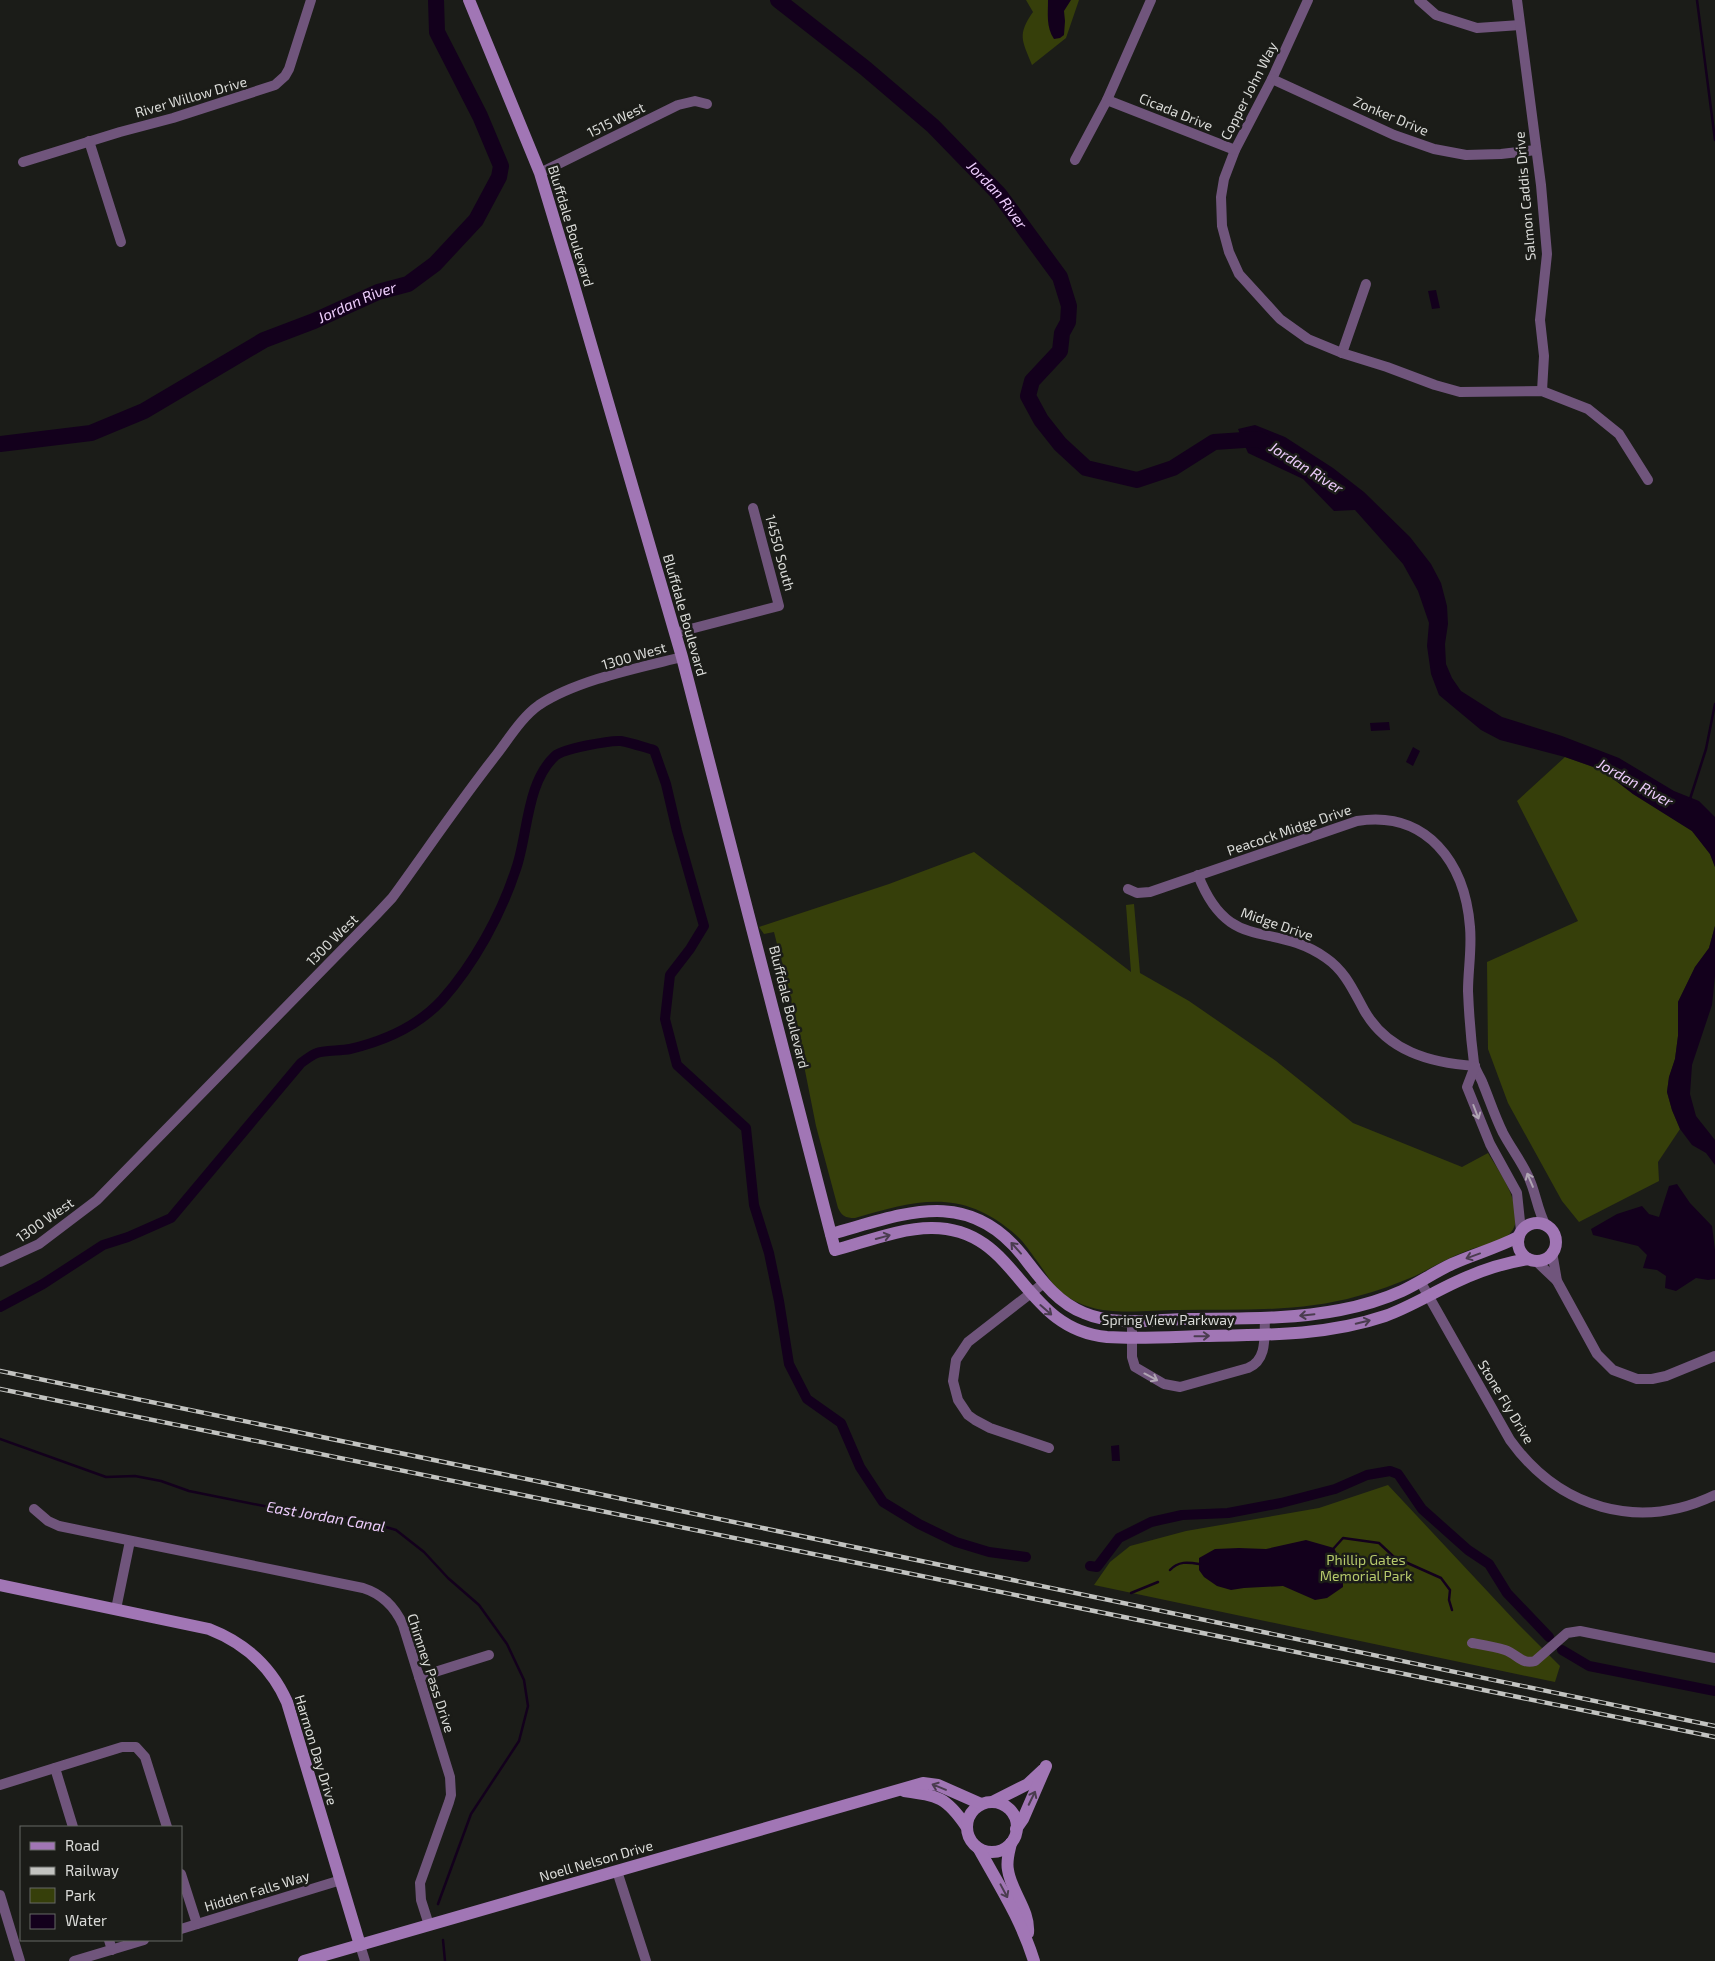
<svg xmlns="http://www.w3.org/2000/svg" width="1715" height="1961" viewBox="0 0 1715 1961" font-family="'Exo 2',sans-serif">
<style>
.green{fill:#363f0a}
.water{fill:#13001c}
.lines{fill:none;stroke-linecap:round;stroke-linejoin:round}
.stream{stroke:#13001c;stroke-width:2.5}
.canal{stroke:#13001c;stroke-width:10}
.river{stroke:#13001c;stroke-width:16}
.street{stroke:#70557c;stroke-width:10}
.secondary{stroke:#a176b5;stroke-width:12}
.rail-casing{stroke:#c2c3c0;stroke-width:4.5}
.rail{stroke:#1b1c18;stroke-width:2.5;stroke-dasharray:8;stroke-linecap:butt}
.oneway{stroke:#b0a5b3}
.oneway2{stroke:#4a3c4f}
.labels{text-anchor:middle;stroke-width:5;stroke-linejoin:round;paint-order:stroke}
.street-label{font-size:14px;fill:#dadbd8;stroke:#1b1c18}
.park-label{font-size:14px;fill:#b7ca6c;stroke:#1b1c18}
.water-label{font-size:15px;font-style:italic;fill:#eecdfd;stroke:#1b1c18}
</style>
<rect width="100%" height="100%" fill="#1b1c18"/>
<g class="green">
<path d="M1026,0H1079L1066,38L1032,65C1022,40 1017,35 1033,12Z"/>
<polygon points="1565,757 1602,770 1633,794 1692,831 1710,854 1715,867 1715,926 1709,948 1695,967 1678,1002 1678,1036 1675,1059 1669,1077 1667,1092 1672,1110 1680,1129 1658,1162 1659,1181 1579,1222 1562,1201 1508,1103 1488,1049 1487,962 1578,921 1517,801"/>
<path d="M974,852L1131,972L1126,905L1134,904L1140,973L1189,1001L1276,1061L1353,1123L1462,1167L1488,1153C1499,1171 1532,1217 1507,1236C1497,1243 1480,1246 1469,1250C1450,1257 1433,1267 1415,1276C1396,1284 1377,1291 1358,1296C1299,1313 1238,1309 1178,1310C1152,1310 1114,1315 1090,1307C1082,1305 1068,1298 1061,1293C1053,1286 1044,1270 1037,1261C1031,1253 1024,1242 1017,1236C962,1187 918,1200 855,1218C845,1218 842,1216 838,1208L816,1126L791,1000L774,932L764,934L759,927L889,884Z"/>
<polygon points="1388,1485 1518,1624 1560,1666 1555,1682 1094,1585 1110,1562 1130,1546 1186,1531 1319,1508"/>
</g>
<g class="water">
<path d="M1048,0H1071L1064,11L1065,21L1064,35L1060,38L1054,39C1046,27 1048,14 1048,0Z"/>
<polygon points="1436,290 1440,308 1432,309 1428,291"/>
<polygon points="1255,425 1285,437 1333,468 1364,492 1410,537 1431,564 1441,583 1447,606 1448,624 1445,644 1446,664 1452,678 1461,691 1502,717 1562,736 1619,758 1674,791 1699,801 1715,817 1715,867 1710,854 1692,831 1633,794 1602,770 1565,757 1500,740 1481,730 1439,695 1431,674 1427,646 1429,623 1418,591 1403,564 1355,510 1334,511 1303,479 1248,453 1238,429"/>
<polygon points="1389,722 1390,730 1371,731 1370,723"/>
<polygon points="1413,747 1420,751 1413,766 1406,762"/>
<polygon points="1715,926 1715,976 1712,1005 1692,1065 1690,1094 1696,1116 1715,1140 1715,1165 1706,1153 1692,1145 1680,1129 1672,1110 1667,1092 1669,1077 1675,1059 1678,1036 1678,1002 1695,967 1709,948"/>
<polygon points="1677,1184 1690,1203 1712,1226 1715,1250 1715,1279 1708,1280 1696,1278 1676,1291 1665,1288 1666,1276 1657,1270 1643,1268 1647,1255 1638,1246 1593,1235 1591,1229 1617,1214 1642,1206 1649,1214 1659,1217 1669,1186"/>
<polygon points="1119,1445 1120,1461 1112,1461 1111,1446"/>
<polygon points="1306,1540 1334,1548 1343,1566 1343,1587 1327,1598 1315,1600 1283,1586 1244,1588 1231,1590 1217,1586 1204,1577 1199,1570 1199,1558 1215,1549 1239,1548 1266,1549"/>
</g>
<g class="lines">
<g class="stream">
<polyline points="1697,0 1715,140"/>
<polyline points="1690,799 1706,749 1715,704"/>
<polyline points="0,1439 106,1477 135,1476 161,1481 189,1491 279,1509 315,1513 362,1520 396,1530 424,1552 448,1578 479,1605 507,1644 524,1680 528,1706 519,1741 471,1814 438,1904"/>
<polyline points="1334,1548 1343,1538 1379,1543 1394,1557 1441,1578 1450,1590 1449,1600 1452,1610"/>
<path d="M1170,1570C1178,1561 1188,1562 1199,1564"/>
<polyline points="1131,1593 1158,1582"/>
<polyline points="443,1940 445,1961"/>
</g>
<g class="canal">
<path d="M0,1307L43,1284L103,1245L128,1237L171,1218L301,1063C306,1060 311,1055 317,1053C323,1050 341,1051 350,1049C384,1041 418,1026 442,1000C474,964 501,915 516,869C528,835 526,783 555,756C562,749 610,740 621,741C632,743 643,747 654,750L666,784L677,831L704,926L690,949L670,975L665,1019L677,1065L746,1128L754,1205L769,1253L779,1301L789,1364L807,1399L841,1423L860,1467L883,1502L919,1524L956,1542L989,1552L1026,1557"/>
<polyline points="1090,1566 1097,1567 1119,1538 1151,1522 1182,1515 1228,1513 1281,1503 1335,1489 1367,1475 1390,1471 1398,1474 1422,1509 1468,1550 1489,1564 1507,1593 1549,1637"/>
<polyline points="1562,1650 1589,1666 1715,1691"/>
</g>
<g class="river">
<path id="s1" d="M778,0L865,68L933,126L999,194L1060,277L1069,306L1068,322L1062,333L1060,351L1032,381L1028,396L1041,420L1060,444L1086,468L1137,480L1173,468L1214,442L1259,439L1264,442"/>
<path id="s2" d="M0,444L91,433L144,411L264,340L314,321L378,292L408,284L435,264L476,220L499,177L501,166L480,116L437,32L436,0"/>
</g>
<g class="street">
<polyline points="1308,0 1272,79 1235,150 1224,179 1221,197 1222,226 1229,252 1239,274 1280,319 1308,339 1342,353 1387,367 1435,385 1460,392 1542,391 1588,409 1619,434 1648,480"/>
<polyline points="1419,0 1436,15 1477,28 1520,25"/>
<polyline points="1517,0 1541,185 1547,254 1540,320 1544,356 1542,391"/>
<polyline points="1272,79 1394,135 1434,149 1466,155 1501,154 1536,150"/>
<polyline points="1107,100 1235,150"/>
<polyline points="89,141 121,242"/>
<polyline points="1075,160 1107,100 1151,0"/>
<polyline points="23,162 120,132 173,118 275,85 285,76 289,69 311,0"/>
<polyline points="540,173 678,105 695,101 707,104"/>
<polyline points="1342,353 1366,284"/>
<polyline points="675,633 779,606 753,508"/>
<path d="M1198,875C1229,955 1272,920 1326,958C1345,971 1353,990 1364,1010C1387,1051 1430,1063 1475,1066"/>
<path d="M1128,889L1137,893L1150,892L1357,821C1427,810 1465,863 1470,927C1472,949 1468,970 1468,991C1469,1015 1471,1040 1474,1063C1475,1071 1481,1077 1483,1084C1490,1101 1495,1117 1503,1133C1511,1148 1521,1161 1528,1176C1536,1192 1537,1210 1546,1226"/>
<polyline points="1475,1066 1467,1087 1490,1144 1517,1193 1521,1231"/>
<polyline points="1552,1252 1557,1281 1597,1354 1613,1370 1637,1379 1652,1379 1666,1376 1715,1356"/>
<polyline points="1536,1261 1557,1281"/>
<path d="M0,1262L39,1244L97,1200L377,914L392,898C427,850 460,801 497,754C510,737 522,717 539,705C577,680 638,668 682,657"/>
<path d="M1420,1281L1510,1440C1559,1508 1638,1532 1715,1495"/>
<polyline points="1044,1283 968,1342 956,1360 953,1381 958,1400 968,1415 975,1420 990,1428 1049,1448"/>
<path d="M1132,1320V1357L1135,1367L1164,1384L1180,1387L1248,1368C1268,1360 1264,1335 1265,1317"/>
<path d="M34,1509L48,1521L59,1526L363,1588C382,1594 395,1607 403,1625L450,1777L451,1795L449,1802L420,1883L421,1900L429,1925"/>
<polyline points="116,1609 130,1541"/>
<path d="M1472,1643C1483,1645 1495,1647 1505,1650C1517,1654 1522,1665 1535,1661L1567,1633L1580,1631L1715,1658"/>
<polyline points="419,1677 489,1655"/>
<polyline points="55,1768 73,1827"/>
<polyline points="0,1785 122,1747 136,1747 145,1757 167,1827"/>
<polyline points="617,1871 646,1961"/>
<polyline points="181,1874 197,1924"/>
<polyline points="0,1895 20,1961"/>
<polyline points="181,1929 341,1880"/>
<polyline points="109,1940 112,1950"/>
<polyline points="360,1945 365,1961"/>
<polyline points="74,1961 144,1940"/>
</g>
<g class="secondary">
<path d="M469,0L540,173L572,279L682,657L835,1250C865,1242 901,1228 931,1228C1019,1227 1020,1329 1107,1337C1138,1339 1170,1337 1202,1336C1263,1335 1326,1336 1385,1316C1410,1307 1432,1293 1456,1282C1479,1271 1503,1263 1528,1259"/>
<circle cx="1537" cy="1242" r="19"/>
<path d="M831,1234C902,1215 966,1185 1022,1255C1040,1278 1056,1302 1084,1313C1114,1326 1151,1320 1182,1319C1235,1318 1289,1320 1340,1310C1361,1306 1382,1300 1402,1291C1419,1283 1435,1272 1452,1264C1474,1254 1497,1248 1518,1237"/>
<path d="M0,1585L209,1629C245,1643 271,1666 287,1702L360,1945"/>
<path d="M904,1791C939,1796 946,1797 966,1826"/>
<polyline points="994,1801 1028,1784 1043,1770"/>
<circle cx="992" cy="1827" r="25"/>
<polyline points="1016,1829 1023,1819 1046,1766"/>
<path d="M1011,1843C1009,1852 1006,1861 1008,1870C1011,1892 1030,1910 1028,1933"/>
<path d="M979,1849C1000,1887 1021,1919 1034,1961"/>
<polyline points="304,1961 923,1783 938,1785 981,1804"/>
</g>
<defs>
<g id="rail">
<polyline points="0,1371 546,1483 1715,1726"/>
<polyline points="0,1389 1715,1737"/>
</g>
</defs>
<use href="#rail" class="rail-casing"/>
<use href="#rail" class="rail"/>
</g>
<defs><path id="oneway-shaft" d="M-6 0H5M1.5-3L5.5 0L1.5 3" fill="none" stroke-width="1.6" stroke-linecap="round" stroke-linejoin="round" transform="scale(1.25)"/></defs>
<g class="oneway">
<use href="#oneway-shaft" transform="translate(1476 1112) rotate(69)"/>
<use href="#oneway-shaft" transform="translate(1530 1180) rotate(-113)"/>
<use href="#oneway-shaft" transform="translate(1151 1377) rotate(28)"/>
</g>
<g class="oneway2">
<use href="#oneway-shaft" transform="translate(883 1237) rotate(-15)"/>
<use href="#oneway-shaft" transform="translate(1016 1248) rotate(-132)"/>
<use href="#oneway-shaft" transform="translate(1473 1256) rotate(160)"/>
<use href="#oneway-shaft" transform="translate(1046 1310) rotate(41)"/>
<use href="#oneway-shaft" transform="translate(1307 1315) rotate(174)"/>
<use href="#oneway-shaft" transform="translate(1363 1322) rotate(-14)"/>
<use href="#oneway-shaft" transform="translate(1202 1336) rotate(-1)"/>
<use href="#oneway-shaft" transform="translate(939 1787) rotate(-158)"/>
<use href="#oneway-shaft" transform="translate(1032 1798) rotate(-64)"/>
<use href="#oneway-shaft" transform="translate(1004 1891) rotate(62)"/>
</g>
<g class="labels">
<g class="street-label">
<text transform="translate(1249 91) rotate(-63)" y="5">Copper John Way</text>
<text transform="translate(191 97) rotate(-16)" y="5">River Willow Drive</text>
<text transform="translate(1176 112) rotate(22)" y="5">Cicada Drive</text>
<text transform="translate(1391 116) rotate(23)" y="5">Zonker Drive</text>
<text transform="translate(616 120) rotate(-26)" y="5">1515 West</text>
<text transform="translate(1525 196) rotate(-95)" y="5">Salmon Caddis Drive</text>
<text transform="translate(571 226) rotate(73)" y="5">Bluffdale Boulevard</text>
<text transform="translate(780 553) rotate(75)" y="5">14550 South</text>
<text transform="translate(685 615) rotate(74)" y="5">Bluffdale Boulevard</text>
<text transform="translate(634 656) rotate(-16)" y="5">1300 West</text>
<text transform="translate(1289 830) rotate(-19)" y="5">Peacock Midge Drive</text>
<text transform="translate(1277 924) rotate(19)" y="5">Midge Drive</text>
<text transform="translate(332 940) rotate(-45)" y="5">1300 West</text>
<text transform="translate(789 1007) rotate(76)" y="5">Bluffdale Boulevard</text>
<text transform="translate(45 1220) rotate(-35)" y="5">1300 West</text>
<text x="1168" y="1325">Spring View Parkway</text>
<text transform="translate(1506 1402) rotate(59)" y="5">Stone Fly Drive</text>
<text transform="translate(431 1673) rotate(72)" y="5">Chimney Pass Drive</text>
<text transform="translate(316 1750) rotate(73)" y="5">Harmon Day Drive</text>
<text transform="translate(596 1861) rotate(-16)" y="5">Noell Nelson Drive</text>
<text transform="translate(257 1891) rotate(-17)" y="5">Hidden Falls Way</text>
</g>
<g class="park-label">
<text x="1366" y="1565">Phillip Gates<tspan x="1366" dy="16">Memorial Park</tspan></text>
</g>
<g class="water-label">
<text dy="5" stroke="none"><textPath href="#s1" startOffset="294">Jordan River</textPath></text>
<text dy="5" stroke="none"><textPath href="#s2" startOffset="389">Jordan River</textPath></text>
<text transform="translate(1306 468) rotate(32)" y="5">Jordan River</text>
<text transform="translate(1635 783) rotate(29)" y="5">Jordan River</text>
<text transform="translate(326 1517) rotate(10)" y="5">East Jordan Canal</text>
</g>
</g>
<rect x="20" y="1826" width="162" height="115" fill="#1b1c18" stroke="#676865"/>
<rect x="30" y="1842" width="25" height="8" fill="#a176b5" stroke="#676865"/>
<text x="65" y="1851" font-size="15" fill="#dadbd8">Road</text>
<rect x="30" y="1867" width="25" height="8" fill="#c2c3c0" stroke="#676865"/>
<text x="65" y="1876" font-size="15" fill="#dadbd8">Railway</text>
<rect x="30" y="1888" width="25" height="15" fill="#363f0a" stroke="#676865"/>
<text x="65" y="1901" font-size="15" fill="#dadbd8">Park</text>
<rect x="30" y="1914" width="25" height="15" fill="#13001c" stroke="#676865"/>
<text x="65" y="1926" font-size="15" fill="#dadbd8">Water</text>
</svg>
